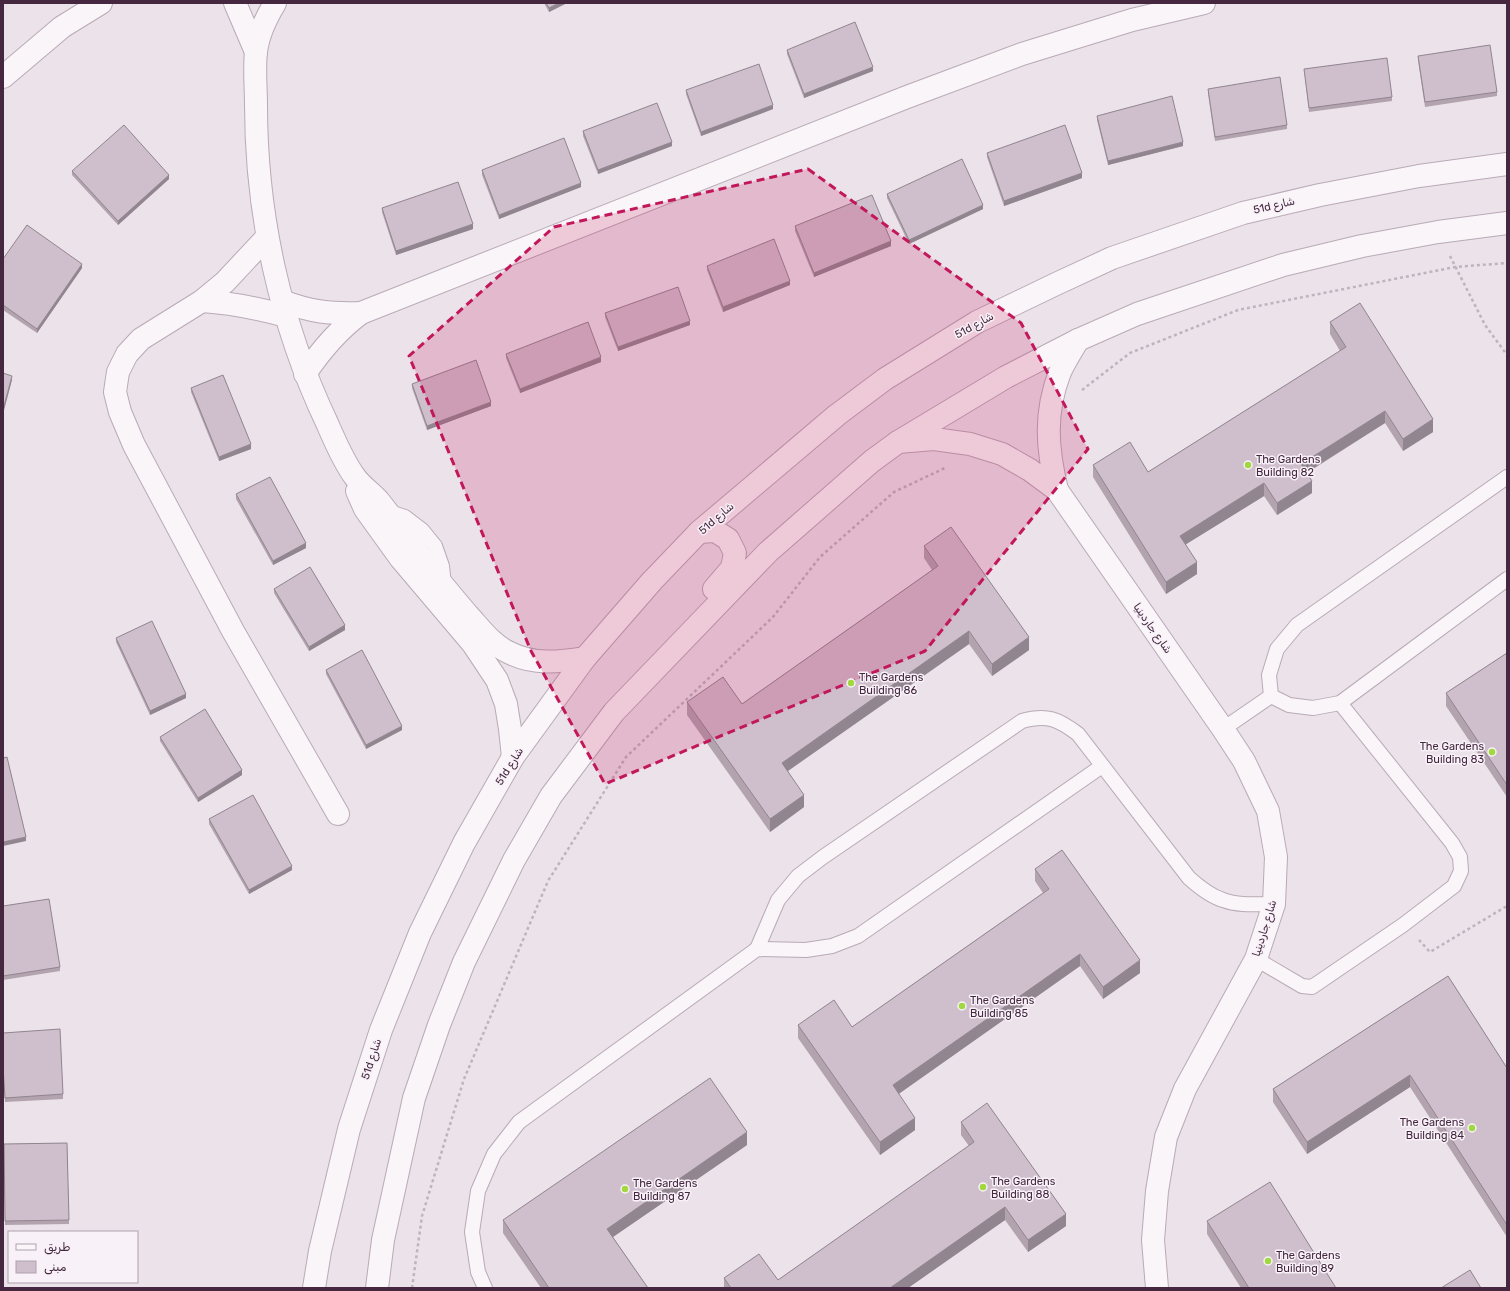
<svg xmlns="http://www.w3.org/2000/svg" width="1510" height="1291" viewBox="0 0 1510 1291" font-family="Rubik,'Noto Sans Arabic',sans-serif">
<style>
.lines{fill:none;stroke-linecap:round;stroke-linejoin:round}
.service-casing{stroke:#b9aab7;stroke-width:16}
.minor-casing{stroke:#b9aab7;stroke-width:24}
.tertiary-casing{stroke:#b9aab7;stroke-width:24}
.path{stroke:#bfb3bd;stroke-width:2.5;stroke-dasharray:3 3;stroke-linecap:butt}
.service{stroke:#f9f5f8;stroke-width:14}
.minor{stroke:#f9f5f8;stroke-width:22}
.tertiary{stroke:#f9f5f8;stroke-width:22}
.wall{fill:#b2a3af}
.shaded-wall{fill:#91858f}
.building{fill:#cfbecc;stroke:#91858f}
.marked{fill:#c2185b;fill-opacity:0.2;stroke:#c2185b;stroke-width:3;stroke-dasharray:8 5;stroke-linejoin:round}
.poi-dot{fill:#a1d83f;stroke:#f8f2f8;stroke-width:1.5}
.labels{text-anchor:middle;stroke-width:3;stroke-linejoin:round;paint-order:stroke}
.street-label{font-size:11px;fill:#452840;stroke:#f8f2f8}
.poi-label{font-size:11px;fill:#452840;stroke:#f8f2f8;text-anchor:start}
</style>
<rect width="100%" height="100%" fill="#ebe2ea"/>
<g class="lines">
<defs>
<g id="service">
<polyline points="1507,477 1297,625 1277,649 1269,675 1271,696 1289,705 1313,708 1340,703 1507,579"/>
<polyline points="387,511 405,517 422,530 435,546 442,566 444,585"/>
<polyline points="1223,729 1271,696"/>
<path d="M757,949L778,900L798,876L823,857L1022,721C1047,714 1058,719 1078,734L1189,878C1199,887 1210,896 1223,900C1239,906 1257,904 1274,904"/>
<polyline points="1256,959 1302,986 1312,987 1403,925 1454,886 1461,871 1460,857 1452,843 1340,703"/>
<polyline points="485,1288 478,1272 472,1232 478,1191 494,1154 519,1122 757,949 806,950 832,946 858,936 1102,766"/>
</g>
<g id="minor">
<polyline points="235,3 256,52"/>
<path d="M275,3C266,18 258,34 256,52C254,69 256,87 256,105C256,214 280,324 327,423C335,441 343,461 355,477C361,486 371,492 378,500C396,522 412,546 429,568C442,584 455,600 468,615C481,629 492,645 510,653C534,665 559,662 585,658"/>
<polyline points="3,77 62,27 101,3"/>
<polyline points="267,237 225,282 202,301 141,339 127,354 118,372 115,392 120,412 134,445 233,631 338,814"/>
<path d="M202,301C232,303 257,308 286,316"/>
<path d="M282,301C311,312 330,314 361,313"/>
<path d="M305,374C321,350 338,330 361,313L907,97L1022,54L1132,20L1204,3"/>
<polyline points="898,442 934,439 970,444 1002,454 1030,470 1057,490 1223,729 1244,761 1268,811 1276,857 1274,904 1256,959 1185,1089 1166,1137 1157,1191 1153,1240 1157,1288"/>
<path d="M1057,490C1047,449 1044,413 1060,372C1065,361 1072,350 1078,340"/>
<polyline points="357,491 365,509 401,559 473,644 497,680 506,704 510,729 513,757"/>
</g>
<g id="tertiary">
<polyline points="699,532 715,531 728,539 735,553 732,568 714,589"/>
<polyline points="314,1288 320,1251 349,1129 381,1030 420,933 464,843 513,757 585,658 652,581 699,532 837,415 885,379 977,322 1056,284 1112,258 1243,213 1320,195 1419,176 1507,164"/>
<polyline points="377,1288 383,1240 414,1098 439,1025 464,962 514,860 551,796 614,712 768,552 872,461 898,442 1006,377 1078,340 1137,314 1283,265 1362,246 1438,232 1507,223"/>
</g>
</defs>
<use href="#service" class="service-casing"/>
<use href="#minor" class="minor-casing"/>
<use href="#tertiary" class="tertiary-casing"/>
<g class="path">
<polyline points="1450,256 1485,325 1507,355"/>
<polyline points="1082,390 1130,353 1238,310 1455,267 1507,263"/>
<polyline points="1419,940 1430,952 1507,906"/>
<polyline points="412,1288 422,1216 464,1079 548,881 626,757 773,617 820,557 894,492 947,467"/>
</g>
<use href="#service" class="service"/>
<use href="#minor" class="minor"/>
<use href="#tertiary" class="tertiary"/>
</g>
<g class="wall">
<polygon points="544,3 567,3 549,12"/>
<polygon points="787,50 873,71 804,98 787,54"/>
<polygon points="1418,56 1497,92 1497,96 1425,107 1418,60"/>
<polygon points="1304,69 1392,97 1392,101 1309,112"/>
<polygon points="1208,89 1287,125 1287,129 1215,141 1208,93"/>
<polygon points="686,90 773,109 701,136 686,94"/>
<polygon points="1097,116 1183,146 1108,165 1097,120"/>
<polygon points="583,131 672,146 598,174 583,136"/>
<polygon points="987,153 1082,178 1004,206 987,157"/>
<polygon points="482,170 581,187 499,219 482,175"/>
<polygon points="72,171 169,179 118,225 72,175"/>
<polygon points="887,194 983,209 909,244 887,198"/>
<polygon points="382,208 473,229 396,255 382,212"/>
<polygon points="795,226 891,246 814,277 795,231"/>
<polygon points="3,259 82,268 37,333 3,310"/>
<polygon points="707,266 790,285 723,312 707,270"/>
<polygon points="605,313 690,325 618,351 605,317"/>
<polygon points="1330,322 1433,432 1403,451 1385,423 1307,473 1312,493 1277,515 1264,496 1186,544 1197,574 1166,594 1093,477 1093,465 1148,472 1340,351 1330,334"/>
<polygon points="506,354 601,362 520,393 506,358"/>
<polygon points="412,384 491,406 427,430 412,388"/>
<polygon points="191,388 251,449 219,461 191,392"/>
<polygon points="236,494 306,548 273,565 236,499"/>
<polygon points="924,546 1029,650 992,676 969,644 788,771 804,807 770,832 687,715 687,702 742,704 932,570 924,558"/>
<polygon points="274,589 345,630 309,651 274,593"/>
<polygon points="116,638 186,698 150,715 116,642"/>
<polygon points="1507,653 1507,797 1446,706 1446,693"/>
<polygon points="326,670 402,730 366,749 326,674"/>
<polygon points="160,737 242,775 198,802 160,741"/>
<polygon points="209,819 292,870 249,894 209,824"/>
<polygon points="1035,869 1140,973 1103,999 1080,966 898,1094 915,1130 880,1155 798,1038 798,1025 852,1027 1043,893 1035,881"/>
<polygon points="3,906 60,967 60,971 3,980"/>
<polygon points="1448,976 1507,1068 1507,1237 1410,1087 1307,1154 1273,1102 1273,1089"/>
<polygon points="3,1071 63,1094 63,1099 5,1102"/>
<polygon points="961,1122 1066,1226 1028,1252 1005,1220 908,1288 724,1288 724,1278 778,1280 969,1146 961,1135"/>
<polygon points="67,1143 69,1224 5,1225 4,1144"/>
<polygon points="747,1145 613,1237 648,1288 541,1288 503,1233 503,1220"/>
<polygon points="1207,1221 1336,1288 1241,1288 1207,1234"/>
</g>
<g class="shaded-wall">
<polygon points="559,3 567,3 549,12 549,8"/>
<polygon points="873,67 873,71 804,98 804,94"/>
<polygon points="773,105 773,109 701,136 701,132"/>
<polygon points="672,142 672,146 598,174 598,170"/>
<polygon points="1183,142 1183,146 1108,165 1108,161"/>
<polygon points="1082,173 1082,178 1004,206 1004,201"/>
<polygon points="169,175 169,179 118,225 118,221"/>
<polygon points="581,183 581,187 499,219 499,215"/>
<polygon points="983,205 983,209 909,244 909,240"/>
<polygon points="473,224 473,229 396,255 396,251"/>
<polygon points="891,241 891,246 814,277 814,273"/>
<polygon points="82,264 82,268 37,333 37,329"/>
<polygon points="790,281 790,285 723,312 723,307"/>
<polygon points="690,321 690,325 618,351 618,347"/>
<polygon points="601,357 601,362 520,393 520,389"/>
<polygon points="12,376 12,380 3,414 3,410"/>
<polygon points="491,402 491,406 427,430 427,426"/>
<polygon points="1385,411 1385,423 1301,476 1301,464"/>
<polygon points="1433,419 1433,432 1403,451 1403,439"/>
<polygon points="251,444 251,449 219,461 219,457"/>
<polygon points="1312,481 1312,493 1277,515 1277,503"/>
<polygon points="1264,483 1264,496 1180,548 1180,536"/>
<polygon points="306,543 306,548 273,565 273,561"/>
<polygon points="1197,562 1197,574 1166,594 1166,582"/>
<polygon points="345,625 345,630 309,651 309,647"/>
<polygon points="969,631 969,644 782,775 782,763"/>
<polygon points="1029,637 1029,650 992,676 992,664"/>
<polygon points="186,694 186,698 150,715 150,711"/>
<polygon points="402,726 402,730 366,749 366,745"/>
<polygon points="242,770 242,775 198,802 198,798"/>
<polygon points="804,795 804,807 770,832 770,819"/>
<polygon points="26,837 26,841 3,846 3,842"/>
<polygon points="292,866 292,870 249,894 249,890"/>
<polygon points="1080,954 1080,966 893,1098 893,1085"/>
<polygon points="1140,960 1140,973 1103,999 1103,987"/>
<polygon points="1410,1075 1410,1087 1307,1154 1307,1142"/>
<polygon points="915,1118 915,1130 880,1155 880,1142"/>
<polygon points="747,1132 747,1145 607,1241 607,1229"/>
<polygon points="1005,1207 1005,1220 908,1288 890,1288"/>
<polygon points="1066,1214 1066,1226 1028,1252 1028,1240"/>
</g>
<g class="building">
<polygon points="546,3 559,3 549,8"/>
<polygon points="855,22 873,67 804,94 787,50"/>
<polygon points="1490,45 1497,92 1425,102 1418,56"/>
<polygon points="1387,58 1392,97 1309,108 1304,69"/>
<polygon points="759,64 773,105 701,132 686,90"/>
<polygon points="1280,77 1287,125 1215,137 1208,89"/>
<polygon points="1172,96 1183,142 1108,161 1097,116"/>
<polygon points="657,103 672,142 598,170 583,131"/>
<polygon points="124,125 169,175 118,221 72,171"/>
<polygon points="1065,125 1082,173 1004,201 987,153"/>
<polygon points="564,138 581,183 499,215 482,170"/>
<polygon points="962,159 983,205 909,240 887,194"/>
<polygon points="458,182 473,224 396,251 382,208"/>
<polygon points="872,195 891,241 814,273 795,226"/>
<polygon points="27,225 82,264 37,329 3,305 3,259"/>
<polygon points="774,239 790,281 723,307 707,266"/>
<polygon points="678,287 690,321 618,347 605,313"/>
<polygon points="1360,303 1433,419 1403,439 1385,411 1301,464 1312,481 1277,503 1264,483 1180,536 1197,562 1166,582 1093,465 1130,442 1148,472 1346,347 1330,322"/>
<polygon points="588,322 601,357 520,389 506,354"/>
<polygon points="476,360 491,402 427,426 412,384"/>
<polygon points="3,373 12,376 3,410"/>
<polygon points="223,375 251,444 219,457 191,388"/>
<polygon points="270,477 306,543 273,561 236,494"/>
<polygon points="951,527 1029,637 992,664 969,631 782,763 804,795 770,819 687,702 723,677 742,704 938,566 924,546"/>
<polygon points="310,567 345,625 309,647 274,589"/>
<polygon points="152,621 186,694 150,711 116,638"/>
<polygon points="362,650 402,726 366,745 326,670"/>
<polygon points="1507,653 1507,785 1446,693"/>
<polygon points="205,709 242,770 198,798 160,737"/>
<polygon points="7,757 26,837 3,842 3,758"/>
<polygon points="253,795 292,866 249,890 209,819"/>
<polygon points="1062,850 1140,960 1103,987 1080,954 893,1085 915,1118 880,1142 798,1025 834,1000 852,1027 1049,889 1035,869"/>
<polygon points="49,899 60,967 3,976 3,906"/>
<polygon points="1448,976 1507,1068 1507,1225 1410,1075 1307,1142 1273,1089"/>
<polygon points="60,1029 63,1094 5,1098 3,1067 3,1033"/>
<polygon points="710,1078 747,1132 607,1229 648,1288 549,1288 503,1220"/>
<polygon points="987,1103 1066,1214 1028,1240 1005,1207 890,1288 731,1288 724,1278 759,1254 778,1280 974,1142 961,1122"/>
<polygon points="67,1143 69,1220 5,1221 4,1144"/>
<polygon points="1270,1182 1336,1288 1249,1288 1207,1221"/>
<polygon points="1470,1270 1481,1288 1441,1288"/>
</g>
<path class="marked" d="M808,169L1021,323L1088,449L925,651L605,784L531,651L409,356L554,227Z"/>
<g class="poi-dot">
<circle cx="1248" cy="465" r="4"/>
<circle cx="851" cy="683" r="4"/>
<circle cx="1492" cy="752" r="4"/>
<circle cx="962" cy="1006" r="4"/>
<circle cx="1472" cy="1128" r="4"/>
<circle cx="983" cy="1187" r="4"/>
<circle cx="625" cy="1189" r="4"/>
<circle cx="1268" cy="1261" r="4"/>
</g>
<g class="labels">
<g class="street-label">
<text transform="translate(1274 205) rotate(-13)" y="4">51d شارع</text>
<text transform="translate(974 325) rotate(-29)" y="4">51d شارع</text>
<text transform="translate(716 518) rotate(-41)" y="4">51d شارع</text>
<text transform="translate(1153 628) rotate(55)" y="4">شارع جاردينيا</text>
<text transform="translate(509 766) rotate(-58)" y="4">51d شارع</text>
<text transform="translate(1264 928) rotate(-73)" y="4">شارع جاردينيا</text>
<text transform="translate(371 1059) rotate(-72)" y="4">51d شارع</text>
</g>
<g class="poi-label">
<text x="1256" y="463">The Gardens<tspan x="1256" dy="13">Building 82</tspan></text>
<text x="859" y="681">The Gardens<tspan x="859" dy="13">Building 86</tspan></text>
<text x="1484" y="750" text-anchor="end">The Gardens<tspan x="1484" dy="13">Building 83</tspan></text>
<text x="970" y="1004">The Gardens<tspan x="970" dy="13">Building 85</tspan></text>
<text x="1464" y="1126" text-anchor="end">The Gardens<tspan x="1464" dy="13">Building 84</tspan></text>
<text x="991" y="1185">The Gardens<tspan x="991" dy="13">Building 88</tspan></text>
<text x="633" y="1187">The Gardens<tspan x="633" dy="13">Building 87</tspan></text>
<text x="1276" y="1259">The Gardens<tspan x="1276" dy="13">Building 89</tspan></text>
</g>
</g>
<rect width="1510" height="1291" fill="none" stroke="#452840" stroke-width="8"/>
<rect x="8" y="1231" width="130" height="52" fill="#f8f2f8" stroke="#b0a1ae"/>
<rect x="16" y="1244" width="20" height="6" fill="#f9f5f8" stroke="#b0a1ae"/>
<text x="44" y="1251" font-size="12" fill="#452840">طريق</text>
<rect x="16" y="1261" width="20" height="12" fill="#cfbecc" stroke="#b0a1ae"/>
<text x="44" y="1271" font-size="12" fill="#452840">مبنى</text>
</svg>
